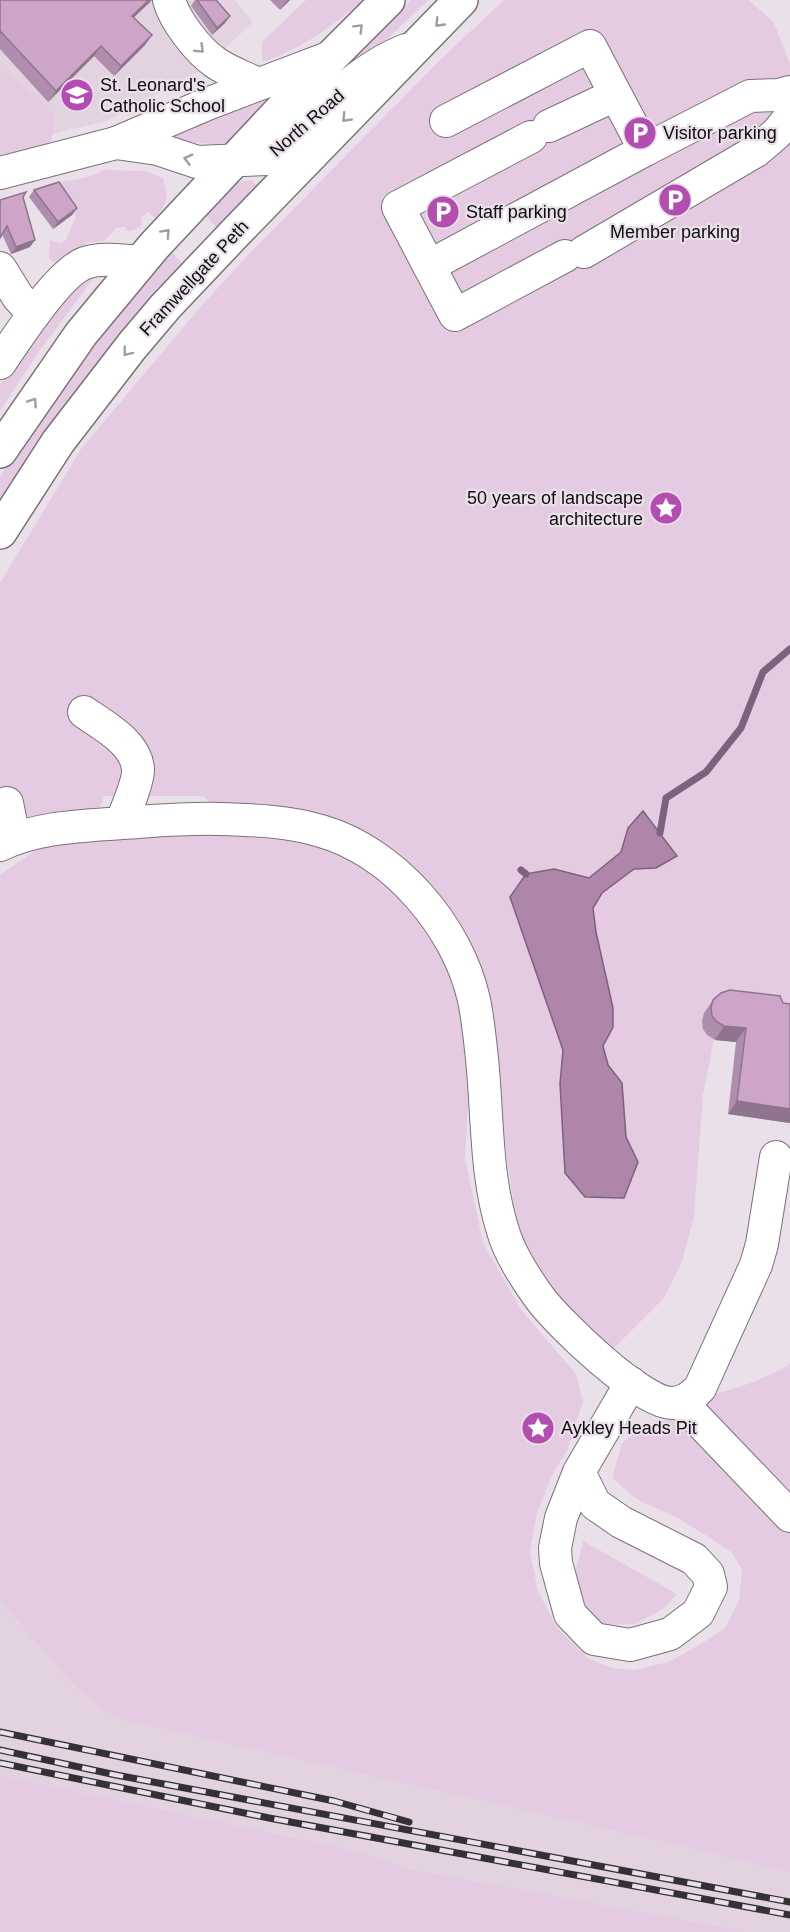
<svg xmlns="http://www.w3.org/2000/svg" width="790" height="1932" viewBox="0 0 790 1932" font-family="Arial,sans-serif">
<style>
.built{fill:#e3d3e1}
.green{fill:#e4cbe2}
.water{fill:#ad86aa;stroke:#7e617c;stroke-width:1.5}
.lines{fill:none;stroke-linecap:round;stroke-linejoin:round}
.stream{stroke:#7e617c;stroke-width:7}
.minor-casing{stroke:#797178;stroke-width:34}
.highway-casing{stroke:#797178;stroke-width:36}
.minor{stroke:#fff;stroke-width:32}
.highway{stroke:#fff;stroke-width:33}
.rail-casing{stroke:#343034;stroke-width:7}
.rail{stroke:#eae0e9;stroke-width:4.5;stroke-dasharray:14;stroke-linecap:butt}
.wall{fill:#af8ead}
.shaded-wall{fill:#8f748d}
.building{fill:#cca5c9;stroke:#8f748d;stroke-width:1.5}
.oneway{stroke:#9f9e9f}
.labels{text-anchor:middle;stroke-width:4.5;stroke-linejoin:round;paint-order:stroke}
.poi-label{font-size:18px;fill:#0f0c0f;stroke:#eae0e9;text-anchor:start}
.street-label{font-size:18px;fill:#0f0c0f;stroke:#eae0e9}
</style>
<rect width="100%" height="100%" fill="#eae0e9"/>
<g class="built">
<polygon points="0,0 235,0 253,22 203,69 107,121 0,146"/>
<polygon points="0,1600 678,1845 790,1873 790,1932 749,1932 408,1869 348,1849 0,1775"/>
</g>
<g class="green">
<path d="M306,0H364C332,26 302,49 262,62V42Z"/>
<polygon points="411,0 428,0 351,74 266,148"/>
<polygon points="504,0 749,0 774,23 790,64 790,1042 721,1004 703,1095 694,1216 682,1262 664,1298 607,1355 571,1318 533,1258 521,1236 513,1200 502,1124 497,1046 488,989 471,941 438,895 411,864 372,837 213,805 203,796 104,796 100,807 32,818 0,827 0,583 81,449 203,304 251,252 441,59"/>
<polygon points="0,68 36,96 55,115 51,143 0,158"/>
<path d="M275,93L276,98C267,107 239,138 231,142C218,147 177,141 165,135Z"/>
<path d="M102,170L145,171L163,178C168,197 169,203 155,218L148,212L141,218L142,225L136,229L127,231L125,227L116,228L104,241L85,243L82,252L59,267L49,258L50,240L60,243L66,240L76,216L55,186L56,182C67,181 94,178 102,170Z"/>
<polygon points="252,180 260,190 220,231 203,213 232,183"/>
<polygon points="169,249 186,268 0,506 0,477 7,466 70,373"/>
<polygon points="89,274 93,279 38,353 0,411 0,385 43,324 82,277"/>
<polygon points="97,285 99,288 0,430 0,421 24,384"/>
<polygon points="188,833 334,844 429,925 463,1011 469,1091 465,1158 483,1243 522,1311 576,1374 583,1401 567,1451 553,1473 537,1513 530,1552 538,1591 557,1628 589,1659 613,1668 634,1670 668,1662 696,1647 725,1628 739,1601 742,1569 731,1552 710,1538 678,1518 638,1500 612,1478 622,1443 645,1424 675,1419 700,1399 754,1382 786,1367 790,1363 790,1873 678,1845 116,1718 76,1687 0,1601 0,875 39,848 109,835"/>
<polygon points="583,1541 677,1594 663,1609 635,1624 603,1625 580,1606 575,1574"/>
<polygon points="0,1775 348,1849 409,1869 749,1932 0,1932"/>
</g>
<polygon class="water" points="643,811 677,856 656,868 634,869 602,893 593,908 596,932 613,1008 613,1027 603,1046 608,1065 622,1083 626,1137 638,1162 624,1198 585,1197 565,1173 560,1084 563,1050 510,897 526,874 554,869 589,878 621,852 628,828"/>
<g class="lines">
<g class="stream">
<polyline points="660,833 666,798 706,772 741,728 763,672 790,649"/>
<polyline points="521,870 526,874"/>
</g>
<defs>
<g id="minor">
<path d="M169,0C175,21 198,51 216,63C229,72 244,77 258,84"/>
<polyline points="446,121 590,46 645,150 750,96 779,95 790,92"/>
<polyline points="549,126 615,95"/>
<polyline points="531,137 398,207 429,266 645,150"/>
<path d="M116,143L158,149L197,162L267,159L275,154C312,117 357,69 406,50"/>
<polyline points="0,173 116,143 207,104 331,57"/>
<polyline points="584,252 756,151 777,133 790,117"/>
<polyline points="429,266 455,315 565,256"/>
<polyline points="0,268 18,297 34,314"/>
<path d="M0,363C17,338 58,273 85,263C102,257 123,261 141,262"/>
<path d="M84,712C102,725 136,742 138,769C139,780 126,811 121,823"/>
<polyline points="7,803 14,838"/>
<path d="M0,845C37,827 81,826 122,823C154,821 186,818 219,819C253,820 288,821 321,831C394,852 458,927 474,1000C478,1019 480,1040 482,1059C488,1117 485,1174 503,1231C509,1252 526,1279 539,1297C557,1322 642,1404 672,1403C684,1403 692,1396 700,1388L756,1265L762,1244L776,1157"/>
<polyline points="681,1402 790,1516"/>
<polyline points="579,1472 595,1504 621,1522 694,1559 708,1574 711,1587 698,1613 670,1634 630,1645 594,1639 570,1614 556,1563 555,1548 561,1518 579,1472 631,1383"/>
</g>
<g id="highway">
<polyline points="0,451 81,334 154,246 331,57 388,0"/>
<polyline points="0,532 58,442 132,346 165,307 236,232 461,0"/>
</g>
</defs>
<use href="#minor" class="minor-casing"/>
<use href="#highway" class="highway-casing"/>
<use href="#minor" class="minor"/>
<use href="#highway" class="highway"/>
<defs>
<g id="rail">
<polyline points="0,1732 334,1801 409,1822"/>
<polyline points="0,1750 116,1775 790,1902"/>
<polyline points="0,1763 269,1818 790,1915"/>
</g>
</defs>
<use href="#rail" class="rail-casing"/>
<use href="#rail" class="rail"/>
</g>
<g class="wall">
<polygon points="0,0 152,0 134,17 145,45 114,76 94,56 48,102 0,49"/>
<polygon points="195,0 216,0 230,16 225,23 212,35 191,6"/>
<polygon points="270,0 290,0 280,10"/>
<polygon points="34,190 77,208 72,215 53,229 29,197"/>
<polygon points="23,197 30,247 11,254 2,234"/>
<polygon points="730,990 790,1123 728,1114 736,1042 715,1040 707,1035 703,1029 702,1021 704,1013 713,1000"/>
</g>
<g class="shaded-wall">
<polygon points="149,0 152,0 125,26 132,16"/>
<polygon points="288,0 290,0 280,10 285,3"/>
<polygon points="230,16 225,23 212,35 217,28"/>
<polygon points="152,35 145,45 114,76 121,66"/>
<polygon points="101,46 94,56 48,102 56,91"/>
<polygon points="77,208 72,215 53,229 58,222"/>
<polygon points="35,240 30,247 11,254 16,247"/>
<polygon points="724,1026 746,1028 736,1042 715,1040"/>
<polygon points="737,1101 790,1109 790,1123 728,1114"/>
</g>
<g class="building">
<polygon points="0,0 149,0 132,16 152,35 121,66 101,46 56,91 1,32 0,33"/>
<polygon points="197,0 216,0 230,16 217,28"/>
<polygon points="59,182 77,208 58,222 34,190"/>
<polygon points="26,192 23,197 35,240 16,247 7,226 0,238 0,200"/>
<polygon points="730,990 780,996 783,1003 790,1004 790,1109 737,1101 746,1028 724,1026 717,1022 712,1016 711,1007 713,1000 721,993"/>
</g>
<defs><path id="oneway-chevron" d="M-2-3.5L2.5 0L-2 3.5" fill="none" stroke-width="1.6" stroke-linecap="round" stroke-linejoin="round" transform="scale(1.5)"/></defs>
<g class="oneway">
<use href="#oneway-chevron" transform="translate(439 23) rotate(134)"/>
<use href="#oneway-chevron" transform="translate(359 28) rotate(-45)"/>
<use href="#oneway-chevron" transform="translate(200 49) rotate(44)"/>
<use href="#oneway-chevron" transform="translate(346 118) rotate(134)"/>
<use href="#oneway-chevron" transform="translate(188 159) rotate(-165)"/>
<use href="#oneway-chevron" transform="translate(166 233) rotate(-47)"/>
<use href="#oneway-chevron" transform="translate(127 352) rotate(128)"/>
<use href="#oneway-chevron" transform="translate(33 402) rotate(-56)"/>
</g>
<defs>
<symbol id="school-disc" viewBox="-11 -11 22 22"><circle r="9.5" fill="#b44db1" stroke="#eae0e9"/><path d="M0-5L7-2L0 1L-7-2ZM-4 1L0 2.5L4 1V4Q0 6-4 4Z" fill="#fff"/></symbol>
<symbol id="parking-disc" viewBox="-11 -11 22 22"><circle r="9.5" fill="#b44db1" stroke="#eae0e9"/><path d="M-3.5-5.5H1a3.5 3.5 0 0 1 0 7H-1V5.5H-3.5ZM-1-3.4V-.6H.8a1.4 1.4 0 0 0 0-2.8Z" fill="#fff"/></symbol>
<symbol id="sight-disc" viewBox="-11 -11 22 22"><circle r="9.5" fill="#b44db1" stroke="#eae0e9"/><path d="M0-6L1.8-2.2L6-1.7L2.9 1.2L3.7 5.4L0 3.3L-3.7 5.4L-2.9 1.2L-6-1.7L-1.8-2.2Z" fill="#fff"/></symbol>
</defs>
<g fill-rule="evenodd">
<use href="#school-disc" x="58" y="76" width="38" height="38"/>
<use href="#parking-disc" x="621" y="114" width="38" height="38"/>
<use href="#parking-disc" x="656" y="181" width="38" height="38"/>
<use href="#parking-disc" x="424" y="193" width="38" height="38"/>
<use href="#sight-disc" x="647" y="489" width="38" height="38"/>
<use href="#sight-disc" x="519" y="1409" width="38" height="38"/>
</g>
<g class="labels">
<g class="poi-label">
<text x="100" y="91">St. Leonard's<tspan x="100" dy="21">Catholic School</tspan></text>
<text x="663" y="139">Visitor parking</text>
<text x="466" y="218">Staff parking</text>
<text x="675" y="238" text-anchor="middle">Member parking</text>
<text x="643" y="504" text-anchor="end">50 years of landscape<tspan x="643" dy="21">architecture</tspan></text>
<text x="561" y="1434">Aykley Heads Pit</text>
</g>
<g class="street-label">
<text transform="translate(307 123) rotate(-41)" y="6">North Road</text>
<text transform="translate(194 278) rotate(-47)" y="6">Framwellgate Peth</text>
</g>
</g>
</svg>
